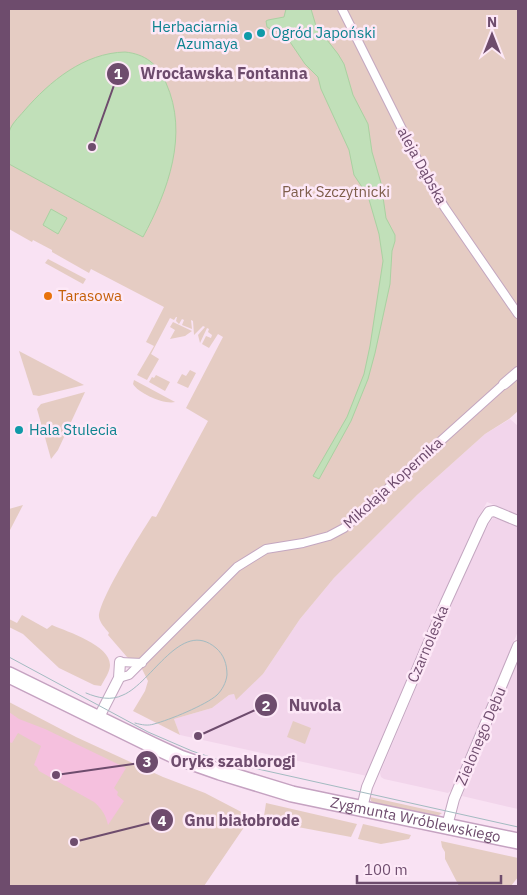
<svg xmlns="http://www.w3.org/2000/svg" width="527" height="895" viewBox="0 0 527 895" font-family="'IBM Plex Sans',sans-serif">
<style>
.residential{fill:#f2d5eb}
.green{fill:#e5ccc3}
.sand{fill:#f5c0de}
.water{fill:#c1e0b9;stroke:#a9d1a1}
.lines{fill:none;stroke-linecap:round;stroke-linejoin:round}
.pedestrian-casing{stroke:#c3a6c0;stroke-width:10}
.minor-casing{stroke:#c3a6c0;stroke-width:12}
.secondary-casing{stroke:#c5a2c1;stroke-width:18}
.pedestrian{stroke:#fff;stroke-width:8}
.minor{stroke:#fff;stroke-width:10}
.secondary{stroke:#fff;stroke-width:15}
.tram{stroke:#a3bbc1;stroke-width:1}
.culture-dot{fill:#0f9aa8;stroke:#fde8f7;stroke-width:2}
.food-dot{fill:#e8710a;stroke:#fde8f7;stroke-width:2}
.labels{text-anchor:middle;stroke-width:5;stroke-linejoin:round;paint-order:stroke}
.culture-label{font-size:15px;fill:#0d838f;stroke:#fde8f7;text-anchor:start}
.street-label{font-size:15px;fill:#6e4c6d;stroke:#fde8f7}
.park-label{font-size:15px;fill:#7e5e4b;stroke:#fde8f7}
.food-label{font-size:15px;fill:#c56008;stroke:#fde8f7;text-anchor:start}
.leader{fill:none;stroke:#6e4c6d;stroke-width:2}
.callout-dot{fill:#6e4c6d;stroke:#fde8f7;stroke-width:2}
.mark-label{font-size:15px;text-anchor:middle;font-weight:bold;fill:#fff}
.callout-label{font-size:16px;text-anchor:middle;font-weight:bold;fill:#6e4c6d;stroke:#fde8f7;stroke-width:5;stroke-linejoin:round;paint-order:stroke}
</style>
<rect width="100%" height="100%" fill="#f9e2f3"/>
<g class="residential">
<polygon points="510,419 518,426 518,515 487,502 468,539 367,776 180,735 174,719 212,708 229,695 234,694 236,699 263,674 300,619 334,578 417,495 485,434"/>
<polygon points="493,518 499,519 518,527 518,631 501,674 502,675 488,709 485,709 452,790 448,793 384,779 381,777 380,773 474,551 490,522"/>
<polygon points="518,660 518,809 462,796"/>
</g>
<g class="green">
<path d="M9,9H518V411L509,419L485,434L417,495L334,578L300,619L263,674L236,700L234,694L229,695L212,708L174,719L180,735L133,711L145,691L148,681L142,669L127,657L108,635L109,633C105,628 100,623 99,617C98,601 141,533 152,516L156,517L208,421L186,408L223,337L218,334L209,348L202,344L206,336L211,338L212,335L208,332L209,329L207,328L200,343L198,335L205,327L203,326L194,335L193,321L191,320L192,329L182,325L184,320L182,319L179,324L176,321L177,317H176L174,320L170,318L151,354L159,359L147,380L137,375L154,346L146,342L164,307L91,269L89,273L52,252V250L33,240L32,242L9,229Z"/>
<polygon points="48,259 86,279 83,284 45,263"/>
<polygon points="173,322 192,331 185,336 170,339 175,330 170,327"/>
<polygon points="19,351 84,385 39,396 33,395"/>
<polygon points="190,370 196,373 188,388 177,383 182,374 186,376"/>
<polygon points="156,375 170,382 165,391 149,382 152,377 154,378"/>
<path d="M134,380L175,402C164,405 138,393 133,384Z"/>
<polygon points="85,392 58,450 51,459 37,409 41,404"/>
<polygon points="23,505 9,532 9,509"/>
<path d="M22,615L47,629L52,625C68,632 110,645 110,665C110,672 104,680 101,686L94,685L59,668L23,634L9,627V619L17,623Z"/>
<polygon points="9,702 76,737 163,777 205,793 251,817 204,886 9,886"/>
<polygon points="293,721 311,728 305,744 287,737"/>
<path d="M370,797L442,813C439,815 439,816 435,816C425,816 379,806 371,801Z"/>
<polygon points="266,803 357,824 351,837 271,822 264,816"/>
<polygon points="363,824 411,835 409,839 381,844 358,839"/>
<polygon points="441,841 518,858 518,877 511,886 459,886 445,859 445,852 442,847"/>
</g>
<path class="sand" d="M9,712L19,719L45,729L126,768L114,788L118,792L117,795L124,801L108,825C106,815 102,809 94,802L39,771L37,767L34,765L41,746L18,733L12,743L9,742Z"/>
<g class="water">
<polygon points="286,9 311,9 316,26 338,54 344,64 353,95 368,124 372,152 381,183 386,218 395,235 395,241 392,251 390,284 375,353 368,379 351,421 319,479 313,476 347,417 364,374 370,346 383,261 379,234 368,196 354,175 349,150 321,89 318,77 305,64 286,36 281,31 274,31 267,27 266,21 268,20 284,17"/>
<path d="M125,52C145,54 158,64 166,83C189,134 168,191 143,237L9,164C9,154 7,142 9,133C10,125 19,117 24,111C50,81 84,53 125,52Z"/>
<polygon points="51,209 67,218 58,234 43,225"/>
</g>
<g class="lines">
<defs>
<g id="pedestrian">
<polyline points="342,9 427,179 445,208 518,314"/>
<polyline points="120,662 142,663"/>
<polyline points="119,678 129,675 237,567 266,549 303,543 329,536 344,528 504,384"/>
</g>
<g id="minor">
<polyline points="504,384 518,372"/>
<polyline points="98,719 119,678 120,662"/>
<polyline points="362,808 367,787 446,602 483,521 489,512 494,511 518,521"/>
<polyline points="447,826 454,799 518,646"/>
</g>
<g id="secondary">
<path id="s1" d="M9,675L152,745L180,758L220,772L292,794L518,841"/>
</g>
</defs>
<use href="#pedestrian" class="pedestrian-casing"/>
<use href="#minor" class="minor-casing"/>
<use href="#secondary" class="secondary-casing"/>
<use href="#pedestrian" class="pedestrian"/>
<use href="#minor" class="minor"/>
<use href="#secondary" class="secondary"/>
<g class="tram">
<polyline points="9,657 148,732 192,751 222,761 518,827"/>
<path d="M86,693C98,698 111,701 123,695C152,683 181,618 216,648C224,655 227,664 227,675C226,683 222,690 217,695C206,705 169,720 154,724C148,726 142,725 135,723"/>
</g>
</g>
<g class="culture-dot">
<circle cx="261" cy="33" r="5"/>
<circle cx="248" cy="36" r="5"/>
<circle cx="19" cy="430" r="5"/>
</g>
<circle class="food-dot" cx="48" cy="296" r="5"/>
<g class="labels">
<g class="culture-label">
<text x="238" y="32" text-anchor="end">Herbaciarnia<tspan x="238" dy="17">Azumaya</tspan></text>
<text x="271" y="38">Ogród Japoński</text>
<text x="29" y="435">Hala Stulecia</text>
</g>
<g class="street-label">
<text transform="translate(422 166) rotate(61)" y="5">aleja Dąbska</text>
<text transform="translate(393 483) rotate(-42)" y="5">Mikołaja Kopernika</text>
<text transform="translate(428 644) rotate(-67)" y="5">Czarnoleska</text>
<text transform="translate(481 736) rotate(-67)" y="5">Zielonego Dębu</text>
<text dy="5" stroke="none"><textPath href="#s1" startOffset="434">Zygmunta Wróblewskiego</textPath></text>
</g>
<g class="park-label">
<text x="336" y="197">Park Szczytnicki</text>
</g>
<g class="food-label">
<text x="58" y="301">Tarasowa</text>
</g>
</g>
<path class="leader" d="M92 147L118 74M198 736L266 705M56 775L147 762M74 842L162 820"/>
<g class="callout-dot">
<circle cx="92" cy="147" r="5"/>
<circle cx="198" cy="736" r="5"/>
<circle cx="56" cy="775" r="5"/>
<circle cx="74" cy="842" r="5"/>
<circle cx="118" cy="74" r="12"/>
<circle cx="266" cy="705" r="12"/>
<circle cx="147" cy="762" r="12"/>
<circle cx="162" cy="820" r="12"/>
</g>
<g class="mark-label">
<text x="118" y="79">1</text>
<text x="266" y="711">2</text>
<text x="147" y="767">3</text>
<text x="162" y="826">4</text>
</g>
<g class="callout-label">
<text x="224" y="79">Wrocławska Fontanna</text>
<text x="315" y="711">Nuvola</text>
<text x="233" y="767">Oryks szablorogi</text>
<text x="242" y="826">Gnu białobrode</text>
</g>
<rect width="527" height="895" fill="none" stroke="#6e4c6d" stroke-width="20"/>
<g transform="translate(492 35)" stroke="#fde8f7" stroke-width="4" paint-order="stroke">
<path d="M0-4L9 19L0 12L-9 19Z" fill="#6e4c6d"/>
<text y="-8" font-size="14" font-weight="bold" text-anchor="middle" fill="#6e4c6d">N</text>
</g>
<path d="M357 875v8h144v-8" fill="none" stroke="#6e4c6d" stroke-width="2.5"/>
<text x="364" y="875" font-size="15" fill="#6e4c6d" stroke="#fde8f7" stroke-width="4" paint-order="stroke">100 m</text>
</svg>
